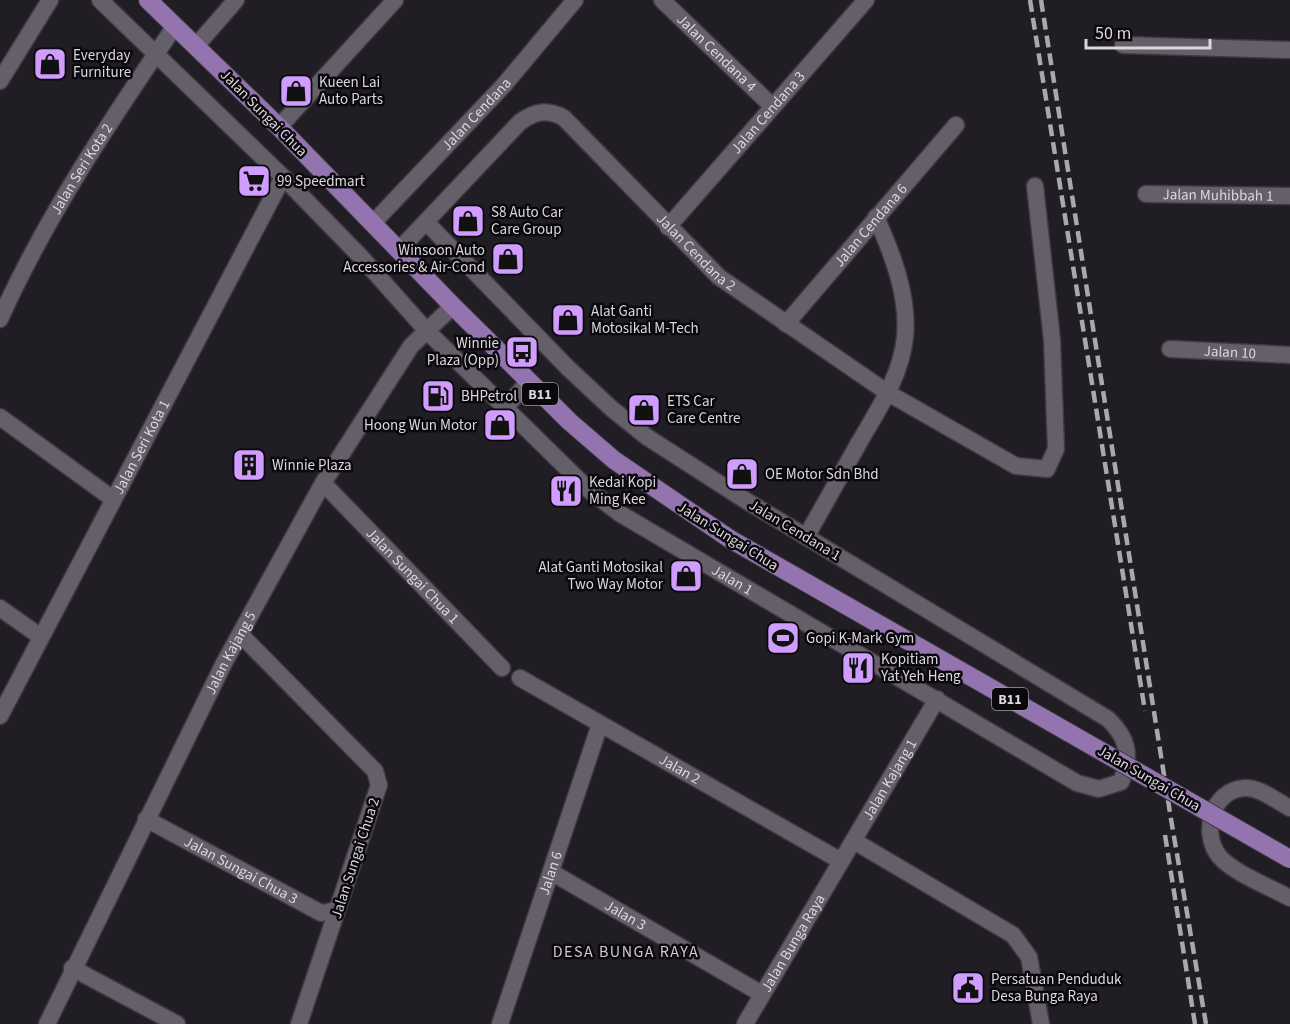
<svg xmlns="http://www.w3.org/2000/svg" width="1290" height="1024" viewBox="0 0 1290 1024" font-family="'Source Sans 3',sans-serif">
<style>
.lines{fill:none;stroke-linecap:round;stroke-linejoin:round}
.minor-casing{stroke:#3d3940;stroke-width:19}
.major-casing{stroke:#3d3940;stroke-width:20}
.minor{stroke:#645f69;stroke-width:16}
.major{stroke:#9374af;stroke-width:18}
.rail{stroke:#aaa7ae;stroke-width:4.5;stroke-dasharray:12 6;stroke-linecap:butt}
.major-bridge-casing{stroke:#3d3940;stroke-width:20;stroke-linecap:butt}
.major-bridge{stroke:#9374af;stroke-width:18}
.labels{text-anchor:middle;stroke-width:5;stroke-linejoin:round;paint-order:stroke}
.shield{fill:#0a080c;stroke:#9c999e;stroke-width:1.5}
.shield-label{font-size:14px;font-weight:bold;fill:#dad7dd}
.street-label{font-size:15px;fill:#dad7dd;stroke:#0a080c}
.poi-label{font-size:15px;fill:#dad7dd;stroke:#0a080c;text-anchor:start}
.neighbourhood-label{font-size:16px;letter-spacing:1.5px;fill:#cdc7d3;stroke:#0a080c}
</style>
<rect width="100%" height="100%" fill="#211d25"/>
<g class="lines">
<defs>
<g id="minor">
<path id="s1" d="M100,0L283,177L361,257L426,330L589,490L619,513L1077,783L1099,789L1121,782C1132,756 1128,738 1108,719L745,500L647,437L612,409L568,368L426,222"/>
<path id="s2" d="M662,0L772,106"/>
<polyline points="1123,45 1290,50"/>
<polyline points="196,46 236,0"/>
<polyline points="0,81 50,0"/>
<polyline points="279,127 395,0"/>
<path id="s3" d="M1146,194L1290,196"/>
<path id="s4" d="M373,223L504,85L575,0"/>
<path id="s5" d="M668,227L866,0"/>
<path id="s6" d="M399,250L520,122C535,111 548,109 564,118L719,277L888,393L1016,466L1047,469L1056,449L1052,340L1035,186"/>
<path id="s7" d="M0,319C47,215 110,121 175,26"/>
<path id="s8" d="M786,324L956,125"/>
<path id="s9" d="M1170,349L1290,355"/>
<polyline points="505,408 528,382"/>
<polyline points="0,417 113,499"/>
<path id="s10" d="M323,483L502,668"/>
<path d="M806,537C824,505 842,473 860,441C879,408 901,376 905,337C909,296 892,253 876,217"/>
<polyline points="0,608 41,637"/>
<polyline points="240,634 375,771 379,785 299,1024"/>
<path id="s11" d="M520,678L841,861"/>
<path id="s12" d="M0,716L283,177"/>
<path d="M1290,808C1276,801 1260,787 1244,788C1211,791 1201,833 1219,856C1233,873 1270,887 1290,898"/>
<path id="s13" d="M146,819L321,913L337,910"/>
<polyline points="854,841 1013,935 1029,957 1041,1024"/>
<path id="s14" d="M551,872L762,994"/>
<polyline points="72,968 177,1024"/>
<path id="s15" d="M47,1024L224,663L323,483L411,346L453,306"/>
<path id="s16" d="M500,1024L600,724"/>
<path id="s17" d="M745,1024L937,699"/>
</g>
<polyline id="major" points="148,0 279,127 453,306 570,422 614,460 730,539"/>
</defs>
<use href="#minor" class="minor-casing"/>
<use href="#major" class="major-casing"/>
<use href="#minor" class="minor"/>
<use href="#major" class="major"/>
<g class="rail">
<polyline points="1030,0 1145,711"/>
<polyline points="1041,0 1171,819 1206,1024"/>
<polyline points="1165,835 1195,1024"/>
</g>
<defs>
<polyline id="major-bridge" points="730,539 1290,859"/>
</defs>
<use href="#major-bridge" class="major-bridge-casing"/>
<use href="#major-bridge" class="major-bridge"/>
</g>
<defs>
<symbol id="shop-square" viewBox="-11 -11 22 22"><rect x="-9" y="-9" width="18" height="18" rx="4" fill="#d09dfe" stroke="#0a080c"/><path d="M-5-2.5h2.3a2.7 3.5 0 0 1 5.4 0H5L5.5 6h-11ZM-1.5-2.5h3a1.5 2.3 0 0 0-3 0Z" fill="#111"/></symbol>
<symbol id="supermarket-square" viewBox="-11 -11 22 22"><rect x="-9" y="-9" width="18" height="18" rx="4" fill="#d09dfe" stroke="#0a080c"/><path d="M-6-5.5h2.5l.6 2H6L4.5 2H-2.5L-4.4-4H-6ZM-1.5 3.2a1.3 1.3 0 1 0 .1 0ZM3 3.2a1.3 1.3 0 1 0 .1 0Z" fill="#111"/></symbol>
<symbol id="bus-square" viewBox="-11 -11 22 22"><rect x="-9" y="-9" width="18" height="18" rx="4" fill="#d09dfe" stroke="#0a080c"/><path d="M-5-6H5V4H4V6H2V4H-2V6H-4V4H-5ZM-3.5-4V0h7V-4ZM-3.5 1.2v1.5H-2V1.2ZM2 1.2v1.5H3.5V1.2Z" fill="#111"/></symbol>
<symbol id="fuel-square" viewBox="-11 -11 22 22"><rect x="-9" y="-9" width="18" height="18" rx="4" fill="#d09dfe" stroke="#0a080c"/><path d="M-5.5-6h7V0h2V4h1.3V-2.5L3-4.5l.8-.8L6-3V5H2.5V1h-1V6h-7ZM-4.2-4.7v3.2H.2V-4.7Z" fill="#111"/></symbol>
<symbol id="building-square" viewBox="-11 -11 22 22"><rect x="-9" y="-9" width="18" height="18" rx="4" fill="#d09dfe" stroke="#0a080c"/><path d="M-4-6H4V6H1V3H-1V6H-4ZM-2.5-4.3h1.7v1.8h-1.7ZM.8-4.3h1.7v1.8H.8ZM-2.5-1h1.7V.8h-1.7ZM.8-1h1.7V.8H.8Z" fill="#111"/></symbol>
<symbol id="restaurant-square" viewBox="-11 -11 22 22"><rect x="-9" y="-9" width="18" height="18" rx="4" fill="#d09dfe" stroke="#0a080c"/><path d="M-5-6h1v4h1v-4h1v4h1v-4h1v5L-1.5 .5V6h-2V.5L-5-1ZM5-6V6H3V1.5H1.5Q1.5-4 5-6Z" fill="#111"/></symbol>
<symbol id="stadium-square" viewBox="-11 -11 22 22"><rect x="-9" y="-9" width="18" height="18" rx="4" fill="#d09dfe" stroke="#0a080c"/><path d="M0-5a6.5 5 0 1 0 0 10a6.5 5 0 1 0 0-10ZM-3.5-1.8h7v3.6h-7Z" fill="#111"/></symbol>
<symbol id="civic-square" viewBox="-11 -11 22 22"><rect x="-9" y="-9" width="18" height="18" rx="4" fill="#d09dfe" stroke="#0a080c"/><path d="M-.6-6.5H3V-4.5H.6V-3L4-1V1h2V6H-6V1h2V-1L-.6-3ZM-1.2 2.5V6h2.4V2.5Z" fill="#111"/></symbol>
</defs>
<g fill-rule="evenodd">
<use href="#shop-square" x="31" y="45" width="38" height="38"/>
<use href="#shop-square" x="277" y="72" width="38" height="38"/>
<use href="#supermarket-square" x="235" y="162" width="38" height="38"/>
<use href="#shop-square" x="449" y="202" width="38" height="38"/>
<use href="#shop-square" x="489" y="240" width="38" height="38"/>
<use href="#shop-square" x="549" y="301" width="38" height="38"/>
<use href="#bus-square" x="503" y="333" width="38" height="38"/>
<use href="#fuel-square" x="419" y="377" width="38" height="38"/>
<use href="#shop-square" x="625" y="391" width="38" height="38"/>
<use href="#shop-square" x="481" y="406" width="38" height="38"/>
<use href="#building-square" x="230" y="446" width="38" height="38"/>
<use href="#shop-square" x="723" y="455" width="38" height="38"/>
<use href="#restaurant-square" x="547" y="472" width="38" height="38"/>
<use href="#shop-square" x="667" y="557" width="38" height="38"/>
<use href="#stadium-square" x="764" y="619" width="38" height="38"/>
<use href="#restaurant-square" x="839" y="649" width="38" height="38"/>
<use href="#civic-square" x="949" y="969" width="38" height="38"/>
</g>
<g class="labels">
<g class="shield">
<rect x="522" y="383" width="36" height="22" rx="4.5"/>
<rect x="992" y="688" width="36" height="22" rx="4.5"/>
</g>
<g class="shield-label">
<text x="540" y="399">B11</text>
<text x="1010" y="704">B11</text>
</g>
<g class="street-label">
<text dy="5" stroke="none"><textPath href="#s2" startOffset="76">Jalan Cendana 4</textPath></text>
<text transform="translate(264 113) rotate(45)" y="5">Jalan Sungai Chua</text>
<text dy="5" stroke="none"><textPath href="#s4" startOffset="150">Jalan Cendana</textPath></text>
<text dy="5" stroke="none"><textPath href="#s5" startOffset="152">Jalan Cendana 3</textPath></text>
<text dy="5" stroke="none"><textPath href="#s7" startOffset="171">Jalan Seri Kota 2</textPath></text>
<text dy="5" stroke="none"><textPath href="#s3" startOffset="72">Jalan Muhibbah 1</textPath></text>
<text dy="5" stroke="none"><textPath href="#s8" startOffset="130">Jalan Cendana 6</textPath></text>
<text dy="5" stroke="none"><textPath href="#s6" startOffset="412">Jalan Cendana 2</textPath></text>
<text dy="5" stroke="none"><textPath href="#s9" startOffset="60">Jalan 10</textPath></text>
<text dy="5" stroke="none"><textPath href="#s12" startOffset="304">Jalan Seri Kota 1</textPath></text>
<text transform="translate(795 530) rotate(31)" y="5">Jalan Cendana 1</text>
<text transform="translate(728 536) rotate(32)" y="5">Jalan Sungai Chua</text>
<text dy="5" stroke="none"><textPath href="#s10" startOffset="129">Jalan Sungai Chua 1</textPath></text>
<text dy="5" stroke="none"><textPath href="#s1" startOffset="862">Jalan 1</textPath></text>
<text dy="5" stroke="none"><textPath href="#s15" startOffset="414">Jalan Kajang 5</textPath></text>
<text dy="5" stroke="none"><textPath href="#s11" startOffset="184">Jalan 2</textPath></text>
<text transform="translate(1149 778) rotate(30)" y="5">Jalan Sungai Chua</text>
<text dy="5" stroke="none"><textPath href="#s17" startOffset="284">Jalan Kajang 1</textPath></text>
<text transform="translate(355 858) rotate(-72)" y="5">Jalan Sungai Chua 2</text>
<text dy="5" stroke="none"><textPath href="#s13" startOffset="108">Jalan Sungai Chua 3</textPath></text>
<text dy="5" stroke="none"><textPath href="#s16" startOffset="159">Jalan 6</textPath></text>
<text dy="5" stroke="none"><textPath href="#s14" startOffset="86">Jalan 3</textPath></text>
<text dy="5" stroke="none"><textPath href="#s17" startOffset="94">Jalan Bunga Raya</textPath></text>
</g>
<g class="poi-label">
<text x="73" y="60">Everyday<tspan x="73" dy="17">Furniture</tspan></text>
<text x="319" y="87">Kueen Lai<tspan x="319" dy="17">Auto Parts</tspan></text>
<text x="277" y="186">99 Speedmart</text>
<text x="491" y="217">S8 Auto Car<tspan x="491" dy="17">Care Group</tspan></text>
<text x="485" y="255" text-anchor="end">Winsoon Auto<tspan x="485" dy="17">Accessories &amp; Air-Cond</tspan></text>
<text x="591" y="316">Alat Ganti<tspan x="591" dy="17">Motosikal M-Tech</tspan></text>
<text x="499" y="348" text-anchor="end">Winnie<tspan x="499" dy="17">Plaza (Opp)</tspan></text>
<text x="461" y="401">BHPetrol</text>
<text x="667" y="406">ETS Car<tspan x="667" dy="17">Care Centre</tspan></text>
<text x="477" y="430" text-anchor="end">Hoong Wun Motor</text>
<text x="272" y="470">Winnie Plaza</text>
<text x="765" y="479">OE Motor Sdn Bhd</text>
<text x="589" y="487">Kedai Kopi<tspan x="589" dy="17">Ming Kee</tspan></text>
<text x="663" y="572" text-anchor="end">Alat Ganti Motosikal<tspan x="663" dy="17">Two Way Motor</tspan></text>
<text x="806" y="643">Gopi K-Mark Gym</text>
<text x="881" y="664">Kopitiam<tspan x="881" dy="17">Yat Yeh Heng</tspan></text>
<text x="991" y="984">Persatuan Penduduk<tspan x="991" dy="17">Desa Bunga Raya</tspan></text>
</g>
<g class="neighbourhood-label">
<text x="626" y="957">DESA BUNGA RAYA</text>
</g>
</g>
<path d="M1086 39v9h124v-9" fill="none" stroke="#dad7dd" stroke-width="3"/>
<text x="1095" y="39" font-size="18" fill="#dad7dd" stroke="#0a080c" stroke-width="4.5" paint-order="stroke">50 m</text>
</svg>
